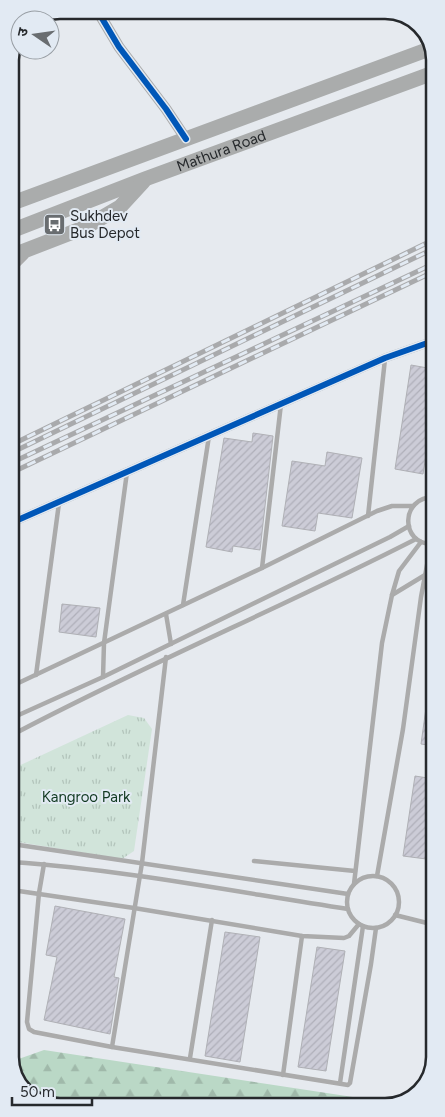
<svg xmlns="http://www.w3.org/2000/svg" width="445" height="1117" viewBox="0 0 445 1117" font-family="Figtree,'Noto Sans Devanagari',sans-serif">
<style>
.grass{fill:url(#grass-tufts)}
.forest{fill:url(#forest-firs)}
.building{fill:url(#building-hatch);stroke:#afb0b5}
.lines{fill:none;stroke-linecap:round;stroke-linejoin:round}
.service{stroke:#ababab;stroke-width:4.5}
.minor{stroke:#ababab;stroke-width:9}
.tertiary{stroke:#ababab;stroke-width:11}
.trunk{stroke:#aaacac;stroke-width:15}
.rail-casing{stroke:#a9aaac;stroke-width:5}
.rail{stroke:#e2eaf3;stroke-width:3;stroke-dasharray:9;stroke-linecap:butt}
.cycleway-casing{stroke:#e2eaf3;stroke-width:9}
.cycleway{stroke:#0057b8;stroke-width:6}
.labels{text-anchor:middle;stroke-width:4;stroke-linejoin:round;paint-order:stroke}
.street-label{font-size:15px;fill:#26292c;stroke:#e2eaf3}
.poi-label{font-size:15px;fill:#26292c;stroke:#e2eaf3;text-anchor:start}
.park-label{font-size:15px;fill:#113921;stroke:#e2eaf3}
.rim{fill:none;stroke:#26292c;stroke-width:2.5}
</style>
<defs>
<pattern id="grass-tufts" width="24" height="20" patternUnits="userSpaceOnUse" patternTransform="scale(1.25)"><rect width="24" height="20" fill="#d1e4da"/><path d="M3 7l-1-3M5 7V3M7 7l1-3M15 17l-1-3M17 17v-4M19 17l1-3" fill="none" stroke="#b3c4bb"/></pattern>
<pattern id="forest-firs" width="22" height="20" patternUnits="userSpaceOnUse" patternTransform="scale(1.25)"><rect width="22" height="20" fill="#bad8c6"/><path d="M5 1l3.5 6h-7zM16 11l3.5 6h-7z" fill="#a0b9aa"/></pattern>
<pattern id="building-hatch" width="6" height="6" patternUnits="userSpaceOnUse" patternTransform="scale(1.25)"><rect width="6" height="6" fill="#ccccd7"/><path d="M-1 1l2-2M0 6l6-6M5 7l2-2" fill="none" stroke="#afafb9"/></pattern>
</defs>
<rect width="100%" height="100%" fill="#e6eaef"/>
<polygon class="grass" points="128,715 144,718 152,729 134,851 122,859 12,841 12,769"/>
<polygon class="forest" points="44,1050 399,1104 56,1107 29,1097 13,1073 13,1061"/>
<g class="building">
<polygon points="411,365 433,369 433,410 423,474 395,469"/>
<polygon points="253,433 273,436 260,550 233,546 232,552 206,547 224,438 252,442"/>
<polygon points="327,452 362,458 352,518 318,513 315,531 282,526 292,461 325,466"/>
<polygon points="62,604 100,608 96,637 59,632"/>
<polygon points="426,708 434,709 434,746 421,744"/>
<polygon points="415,776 434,779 434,860 403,856"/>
<polygon points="55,906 125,919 114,977 119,978 110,1034 44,1020 57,957 46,955"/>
<polygon points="225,932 260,937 240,1062 205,1056"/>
<polygon points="317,947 345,951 326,1071 298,1067"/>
</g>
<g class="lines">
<g class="service">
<polyline points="11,272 26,257"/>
<polyline points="368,516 385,359"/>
<path d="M432,544C400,544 400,497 434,497"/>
<polyline points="262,568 281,404"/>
<polyline points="392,595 425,575"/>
<polyline points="183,605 209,436"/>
<polyline points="166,614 171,644"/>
<polyline points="36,675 59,503"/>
<polyline points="103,677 104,643 127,472"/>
<polyline points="12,686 262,568 377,511 392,506 413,506"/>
<polyline points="12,718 103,677 390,537 409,526"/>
<path d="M12,735C144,665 283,607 416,539"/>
<polyline points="12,844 348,894"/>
<polyline points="254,861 355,871"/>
<path d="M12,862C125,870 236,892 348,909"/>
<polyline points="44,864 39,893 27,1022 29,1029 34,1032 112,1047 348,1085 350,1083 371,964 376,928"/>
<polyline points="377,876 403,729 421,597 431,544"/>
<circle cx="373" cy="902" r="26"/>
<polyline points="354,884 382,643 392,595 399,571 421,542"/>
<polyline points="12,890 134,908 302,936 344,938 349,936 359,924"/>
<polyline points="395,915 435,925"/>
<polyline points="112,1047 142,863 166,657"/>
<polyline points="190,1058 212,920"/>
<polyline points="283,1075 302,936"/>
<polyline points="340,1083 363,926"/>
<polyline points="418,1083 426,1084"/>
</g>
<polyline class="minor" points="11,523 385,358 433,341"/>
<polyline class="tertiary" points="97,10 119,47 166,109 186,139"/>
<g class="trunk">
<polyline points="10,204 432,48"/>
<path id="s1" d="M11,231L145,179L433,73"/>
<polyline points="11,256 86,227 120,207 143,182"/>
</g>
<defs>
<g id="rail">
<polyline points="11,445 433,240"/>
<polyline points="11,453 433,249"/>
<polyline points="11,463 433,264"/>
<polyline points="11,473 433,272"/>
</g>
</defs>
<use href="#rail" class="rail-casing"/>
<use href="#rail" class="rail"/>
<defs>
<g id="cycleway">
<polyline points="97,10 119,47 166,109 186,139"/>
<polyline points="11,523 385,358 433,341"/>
</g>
</defs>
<use href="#cycleway" class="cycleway-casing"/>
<use href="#cycleway" class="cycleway"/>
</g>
<defs>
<symbol id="bus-square" viewBox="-11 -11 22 22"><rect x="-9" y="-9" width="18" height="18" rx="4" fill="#696d70" stroke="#e2eaf3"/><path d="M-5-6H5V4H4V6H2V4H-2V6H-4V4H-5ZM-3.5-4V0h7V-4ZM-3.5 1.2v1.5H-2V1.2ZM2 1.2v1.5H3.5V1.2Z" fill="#fff"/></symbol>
</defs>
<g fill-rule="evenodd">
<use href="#bus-square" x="42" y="212" width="25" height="25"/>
</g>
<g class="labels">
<g class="street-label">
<text dy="5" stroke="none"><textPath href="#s1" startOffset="225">Mathura Road</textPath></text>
</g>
<g class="poi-label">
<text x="70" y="221">Sukhdev<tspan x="70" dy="17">Bus Depot</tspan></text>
</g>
<g class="park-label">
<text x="86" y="802">Kangroo Park</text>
</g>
</g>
<path d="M0 0H445V1117H0ZM60 19H385A41 41 0 0 1 426 60V1057A41 41 0 0 1 385 1098H60A41 41 0 0 1 19 1057V60A41 41 0 0 1 60 19Z" fill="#e2eaf3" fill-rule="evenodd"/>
<path class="rim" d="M60 19H385A41 41 0 0 1 426 60V1057A41 41 0 0 1 385 1098H60A41 41 0 0 1 19 1057V60A41 41 0 0 1 60 19Z"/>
<g transform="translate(35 35) rotate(283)"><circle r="24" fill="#e2eaf3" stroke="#979da3"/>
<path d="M0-4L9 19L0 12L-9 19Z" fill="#696d70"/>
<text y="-8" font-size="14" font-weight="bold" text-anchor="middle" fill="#26292c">उ</text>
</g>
<path d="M12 1097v8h80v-8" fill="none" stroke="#26292c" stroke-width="2.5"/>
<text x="20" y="1097" font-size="15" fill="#26292c" stroke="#e2eaf3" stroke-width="4" paint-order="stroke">50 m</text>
</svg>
